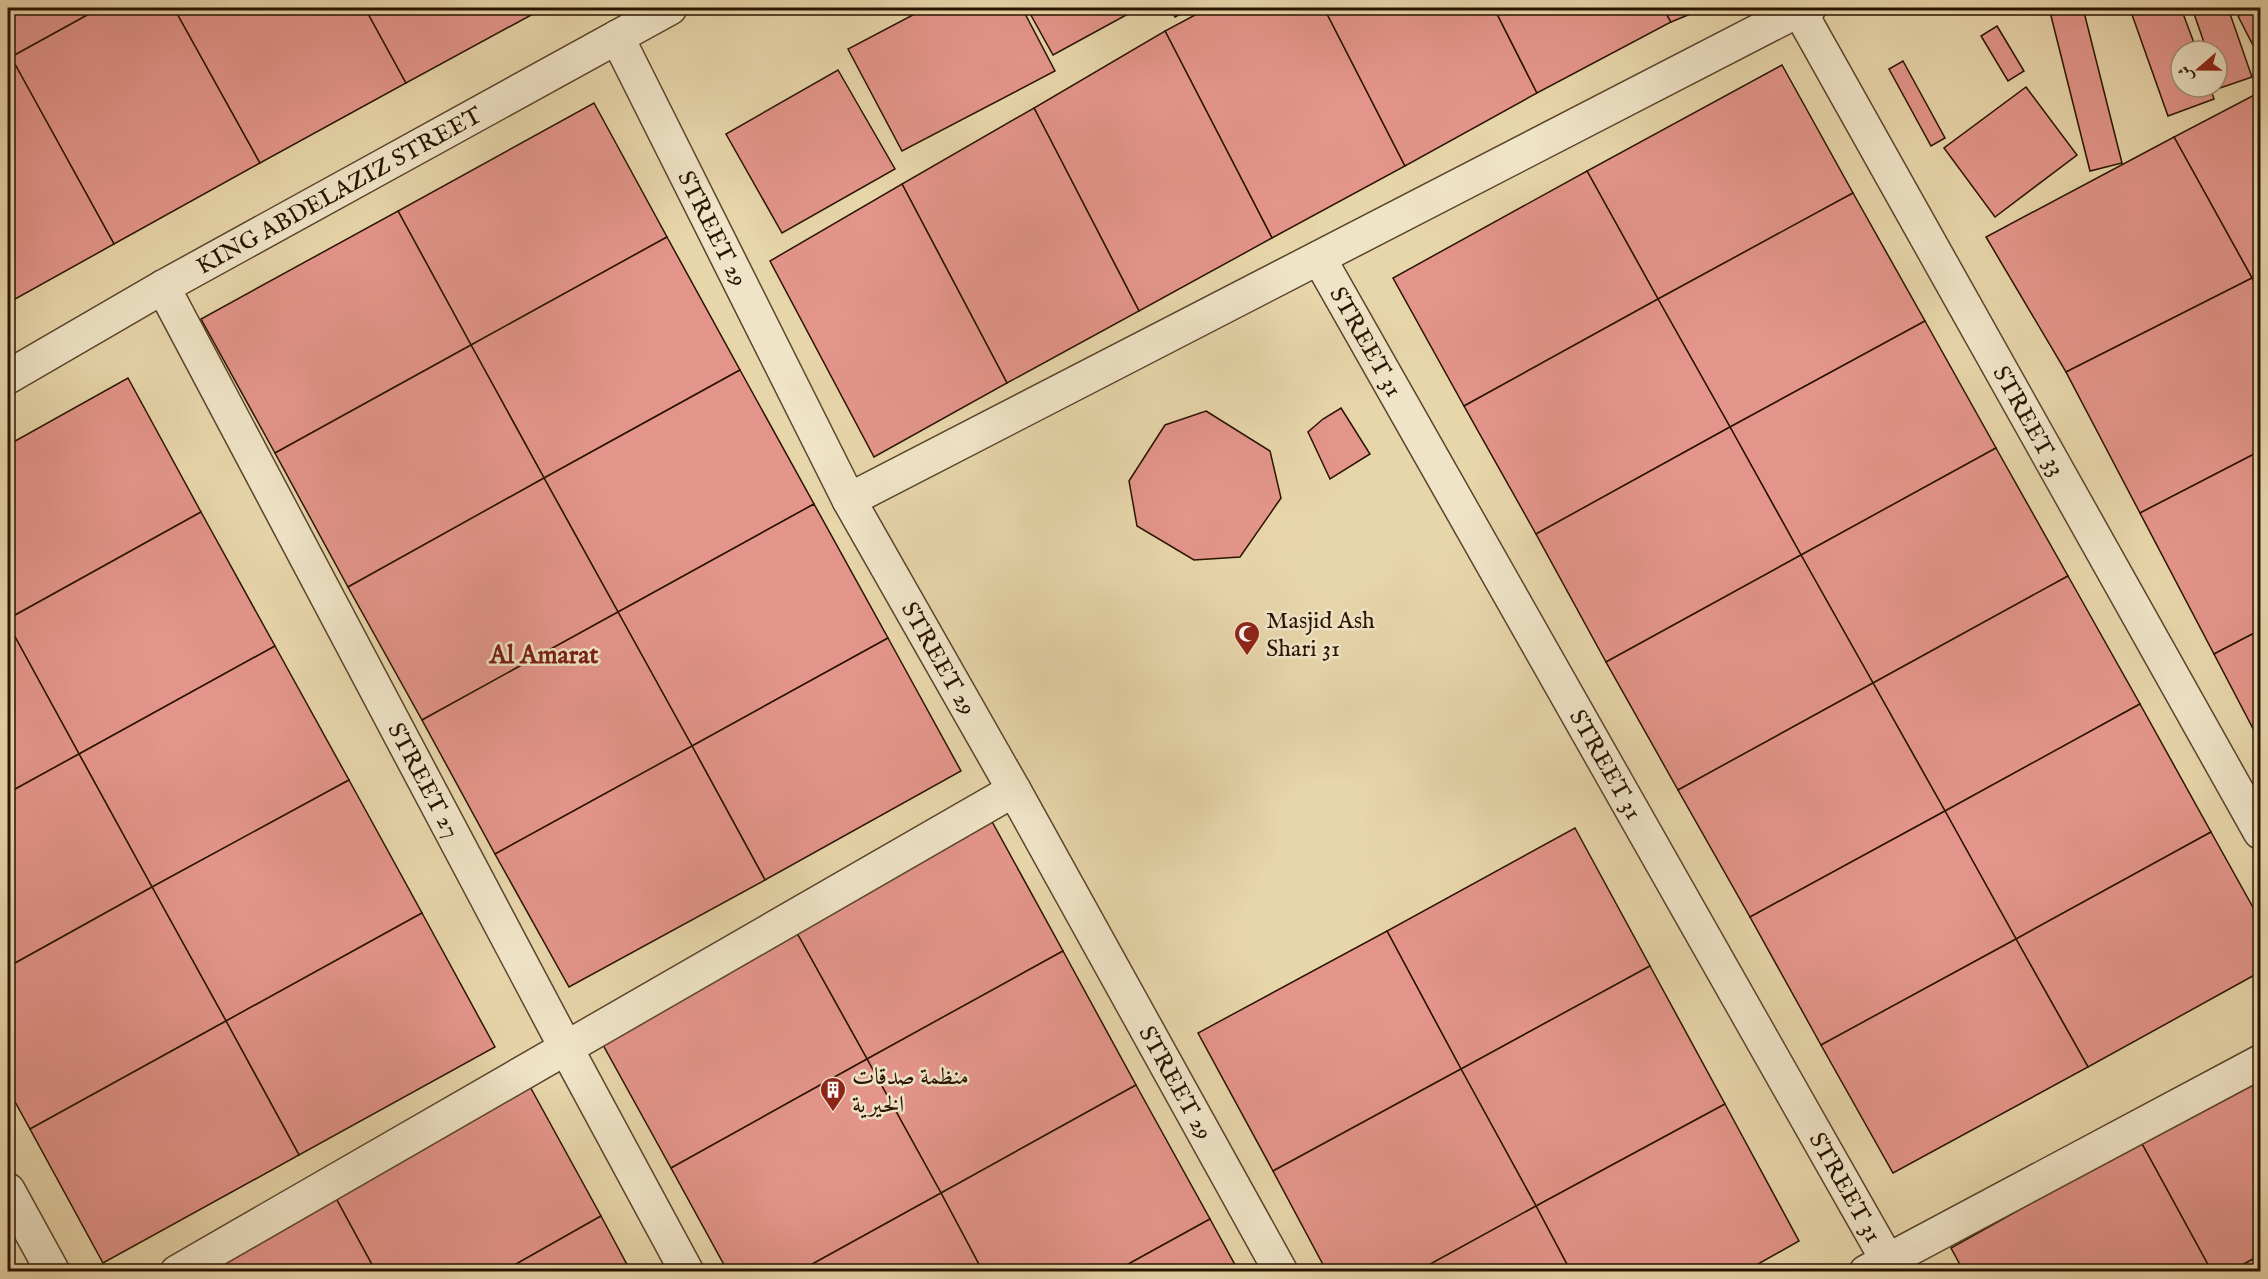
<svg xmlns="http://www.w3.org/2000/svg" width="2268" height="1279" viewBox="0 0 2268 1279" font-family="'IM FELL English',Amiri,serif">
<style>
.building{fill:#e4958b;stroke:#291300;stroke-width:1.5}
.lines{fill:none;stroke-linecap:round;stroke-linejoin:round}
.minor-casing{stroke:#59442b;stroke-width:36}
.minor{stroke:#f0e4c8;stroke-width:33}
.labels{text-anchor:middle;stroke-width:5;stroke-linejoin:round;paint-order:stroke}
.street-label{font-size:24px;fill:#291300;stroke:#f0e4c8}
.poi-label{font-size:24px;fill:#291300;stroke:#f0e4c8;text-anchor:start}
.neighbourhood-label{font-size:26px;font-weight:bold;fill:#7a1f14;stroke:#f0e4c8}
</style>
<rect width="100%" height="100%" fill="#e8d6ab"/>
<filter id="stains"><feTurbulence type="fractalNoise" baseFrequency=".00333" numOctaves="4"/><feColorMatrix values="0 0 0 0 .2 0 0 0 0 .09 0 0 0 0 .02 0 0 0 .5 -.17"/></filter>
<radialGradient id="worn" r=".72"><stop offset=".6" stop-color="#630" stop-opacity="0"/><stop offset="1" stop-color="#630" stop-opacity=".3"/></radialGradient>
<g class="building">
<polygon points="8,8 100,8 11,57 8,51"/>
<polygon points="100,8 174,8 260,163 114,244 11,57"/>
<polygon points="174,8 365,8 406,83 260,163"/>
<polygon points="365,8 544,8 406,83"/>
<polygon points="926,8 1022,8 1055,71 902,151 848,49"/>
<polygon points="1027,8 1139,8 1053,55"/>
<polygon points="1170,8 1192,8 1175,17"/>
<polygon points="1208,8 1324,8 1405,166 1272,238 1165,31"/>
<polygon points="1324,8 1494,8 1537,93 1405,166"/>
<polygon points="1494,8 1663,8 1671,22 1537,93"/>
<polygon points="1663,8 1705,8 1671,22"/>
<polygon points="2049,8 2083,8 2122,163 2090,171"/>
<polygon points="2133,8 2181,8 2197,51 2181,51 2181,87 2210,87 2214,99 2168,116 2130,9"/>
<polygon points="2192,8 2228,8 2252,77 2220,88 2217,80 2217,51 2207,51"/>
<polygon points="2253,8 2260,8 2260,59 2238,16"/>
<polygon points="1997,26 2024,71 2008,81 1981,36"/>
<polygon points="1165,31 1272,238 1139,311 1034,108"/>
<polygon points="11,57 114,244 8,303 8,58"/>
<polygon points="1903,61 1945,138 1931,146 1889,69"/>
<polygon points="1782,65 1853,193 1658,299 1587,171"/>
<polygon points="838,70 895,169 782,233 726,134"/>
<polygon points="2026,87 2077,155 1995,217 1944,148"/>
<polygon points="2260,92 2260,274 2252,278 2174,137"/>
<polygon points="594,103 667,237 471,345 398,211"/>
<polygon points="1034,108 1139,311 1007,383 902,184"/>
<polygon points="2174,137 2252,278 2066,372 1986,237"/>
<polygon points="1587,171 1658,299 1464,406 1393,278"/>
<polygon points="902,184 1007,383 874,457 770,261"/>
<polygon points="1853,193 1925,321 1730,427 1658,299"/>
<polygon points="398,211 471,345 275,453 201,319"/>
<polygon points="667,237 740,370 544,478 471,345"/>
<polygon points="2260,274 2260,292 2252,278"/>
<polygon points="2252,278 2260,292 2260,451 2140,513 2066,372"/>
<polygon points="1658,299 1730,427 1536,534 1464,406"/>
<polygon points="1925,321 1996,448 1801,555 1730,427"/>
<polygon points="471,345 544,478 348,587 275,453"/>
<polygon points="740,370 814,504 618,612 544,478"/>
<polygon points="128,378 201,512 8,619 8,445"/>
<polygon points="1341,408 1370,454 1330,479 1308,432 1323,419"/>
<polygon points="1206,411 1270,451 1281,498 1240,557 1194,560 1137,526 1129,481 1165,425"/>
<polygon points="1730,427 1801,555 1606,662 1536,534"/>
<polygon points="1996,448 2068,576 1873,683 1801,555"/>
<polygon points="2260,451 2260,630 2214,654 2140,513"/>
<polygon points="544,478 618,612 422,720 348,587"/>
<polygon points="814,504 888,638 692,746 618,612"/>
<polygon points="201,512 275,646 79,754 8,624 8,619"/>
<polygon points="1801,555 1873,683 1678,790 1606,662"/>
<polygon points="2068,576 2140,704 1945,811 1873,683"/>
<polygon points="618,612 692,746 495,854 422,720"/>
<polygon points="8,624 79,754 8,793"/>
<polygon points="2260,630 2260,742 2214,654"/>
<polygon points="888,638 961,771 765,880 692,746"/>
<polygon points="275,646 349,780 152,887 79,754"/>
<polygon points="1873,683 1945,811 1750,917 1678,790"/>
<polygon points="2140,704 2211,832 2016,939 1945,811"/>
<polygon points="692,746 765,880 569,987 495,854"/>
<polygon points="79,754 152,887 8,967 8,793"/>
<polygon points="349,780 422,913 226,1021 152,887"/>
<polygon points="1945,811 2016,939 1821,1045 1750,917"/>
<polygon points="990,818 1063,951 867,1059 793,926"/>
<polygon points="1575,828 1650,966 1461,1069 1387,931"/>
<polygon points="2211,832 2260,920 2260,972 2088,1067 2016,939"/>
<polygon points="152,887 226,1021 30,1129 8,1089 8,967"/>
<polygon points="422,913 495,1047 299,1155 226,1021"/>
<polygon points="793,926 867,1059 671,1168 597,1034"/>
<polygon points="1387,931 1461,1069 1273,1171 1198,1033"/>
<polygon points="2016,939 2088,1067 1893,1173 1821,1045"/>
<polygon points="1063,951 1136,1085 941,1193 867,1059"/>
<polygon points="1650,966 1725,1104 1536,1206 1461,1069"/>
<polygon points="226,1021 299,1155 103,1263 30,1129"/>
<polygon points="867,1059 941,1193 798,1272 728,1272 671,1168"/>
<polygon points="1461,1069 1536,1206 1416,1272 1327,1272 1273,1171"/>
<polygon points="2260,1076 2260,1255 2230,1272 2212,1272 2141,1142"/>
<polygon points="528,1083 601,1216 502,1272 376,1272 332,1191"/>
<polygon points="1136,1085 1210,1219 1114,1272 983,1272 941,1193"/>
<polygon points="1725,1104 1799,1241 1744,1272 1571,1272 1536,1206"/>
<polygon points="2141,1142 2212,1272 1964,1272 1951,1248"/>
<polygon points="332,1191 376,1272 186,1272"/>
<polygon points="941,1193 983,1272 798,1272"/>
<polygon points="1536,1206 1571,1272 1416,1272"/>
<polygon points="601,1216 631,1272 502,1272"/>
<polygon points="1210,1219 1239,1272 1114,1272"/>
<polygon points="2260,1255 2260,1272 2230,1272"/>
</g>
<g class="lines">
<defs>
<g id="minor">
<path id="s1" d="M1799,10L2260,832"/>
<path id="s2" d="M617,37L849,500L1014,790L1281,1272"/>
<path id="s3" d="M1319,258L1894,1272"/>
<path id="s4" d="M163,287L565,1046L687,1272"/>
<path id="s5" d="M8,377L163,287L670,8"/>
<polyline points="849,500 1799,10 1809,8"/>
<polyline points="8,1190 53,1272"/>
<polyline points="177,1272 1014,790"/>
<polyline points="1866,1272 2260,1062"/>
</g>
</defs>
<use href="#minor" class="minor-casing"/>
<use href="#minor" class="minor"/>
</g>
<defs>
<symbol id="mosque-pin" viewBox="-11 -11 22 30"><path d="M0 17L-7.5 6A9.5 9.5 0 1 1 7.5 6Z" fill="#8f2418" stroke="#f0e4c8"/><path d="M3.5-4.9A6 6 0 1 0 3.5 4.9A5 5 0 1 1 3.5-4.9Z" fill="#fff"/></symbol>
<symbol id="building-pin" viewBox="-11 -11 22 30"><path d="M0 17L-7.5 6A9.5 9.5 0 1 1 7.5 6Z" fill="#8f2418" stroke="#f0e4c8"/><path d="M-4-6H4V6H1V3H-1V6H-4ZM-2.5-4.3h1.7v1.8h-1.7ZM.8-4.3h1.7v1.8H.8ZM-2.5-1h1.7V.8h-1.7ZM.8-1h1.7V.8H.8Z" fill="#fff"/></symbol>
</defs>
<g fill-rule="evenodd">
<use href="#mosque-pin" x="1232" y="619" width="30" height="40"/>
<use href="#building-pin" x="818" y="1075" width="30" height="40"/>
</g>
<g class="labels">
<g class="street-label">
<text dy="8" stroke="none"><textPath href="#s5" startOffset="380">KING ABDELAZIZ STREET</textPath></text>
<text dy="8" stroke="none"><textPath href="#s2" startOffset="214">STREET 29</textPath></text>
<text dy="8" stroke="none"><textPath href="#s3" startOffset="96">STREET 31</textPath></text>
<text dy="8" stroke="none"><textPath href="#s1" startOffset="471">STREET 33</textPath></text>
<text dy="8" stroke="none"><textPath href="#s2" startOffset="700">STREET 29</textPath></text>
<text dy="8" stroke="none"><textPath href="#s3" startOffset="582">STREET 31</textPath></text>
<text dy="8" stroke="none"><textPath href="#s4" startOffset="558">STREET 27</textPath></text>
<text dy="8" stroke="none"><textPath href="#s2" startOffset="1186">STREET 29</textPath></text>
<text dy="8" stroke="none"><textPath href="#s3" startOffset="1068">STREET 31</textPath></text>
</g>
<g class="poi-label">
<text x="1266" y="628">Masjid Ash<tspan x="1266" dy="28">Shari 31</tspan></text>
<text x="852" y="1084">منظمة صدقات<tspan x="852" dy="28">الخيرية</tspan></text>
</g>
<g class="neighbourhood-label">
<text x="544" y="663">Al Amarat</text>
</g>
</g>
<rect width="2268" height="1279" fill="none" stroke="#e8d6ab" stroke-width="30"/>
<rect x="9" y="9" width="2250" height="1261" fill="none" stroke="#291300" stroke-width="3"/>
<rect x="15" y="15" width="2238" height="1249" fill="none" stroke="#291300" stroke-width="1.5"/>
<g transform="translate(2199 69) rotate(250)"><circle r="28" fill="#f0e4c8" stroke="#a09078" stroke-width="1.5"/>
<path d="M0-4.5L10 22L0 15L-10 22Z" fill="#8f2418"/>
<text y="-9" font-size="16" font-weight="bold" text-anchor="middle" fill="#291300">ش</text>
</g>
<rect width="100%" height="100%" filter="url(#stains)"/>
<rect width="100%" height="100%" fill="url(#worn)"/>
</svg>
